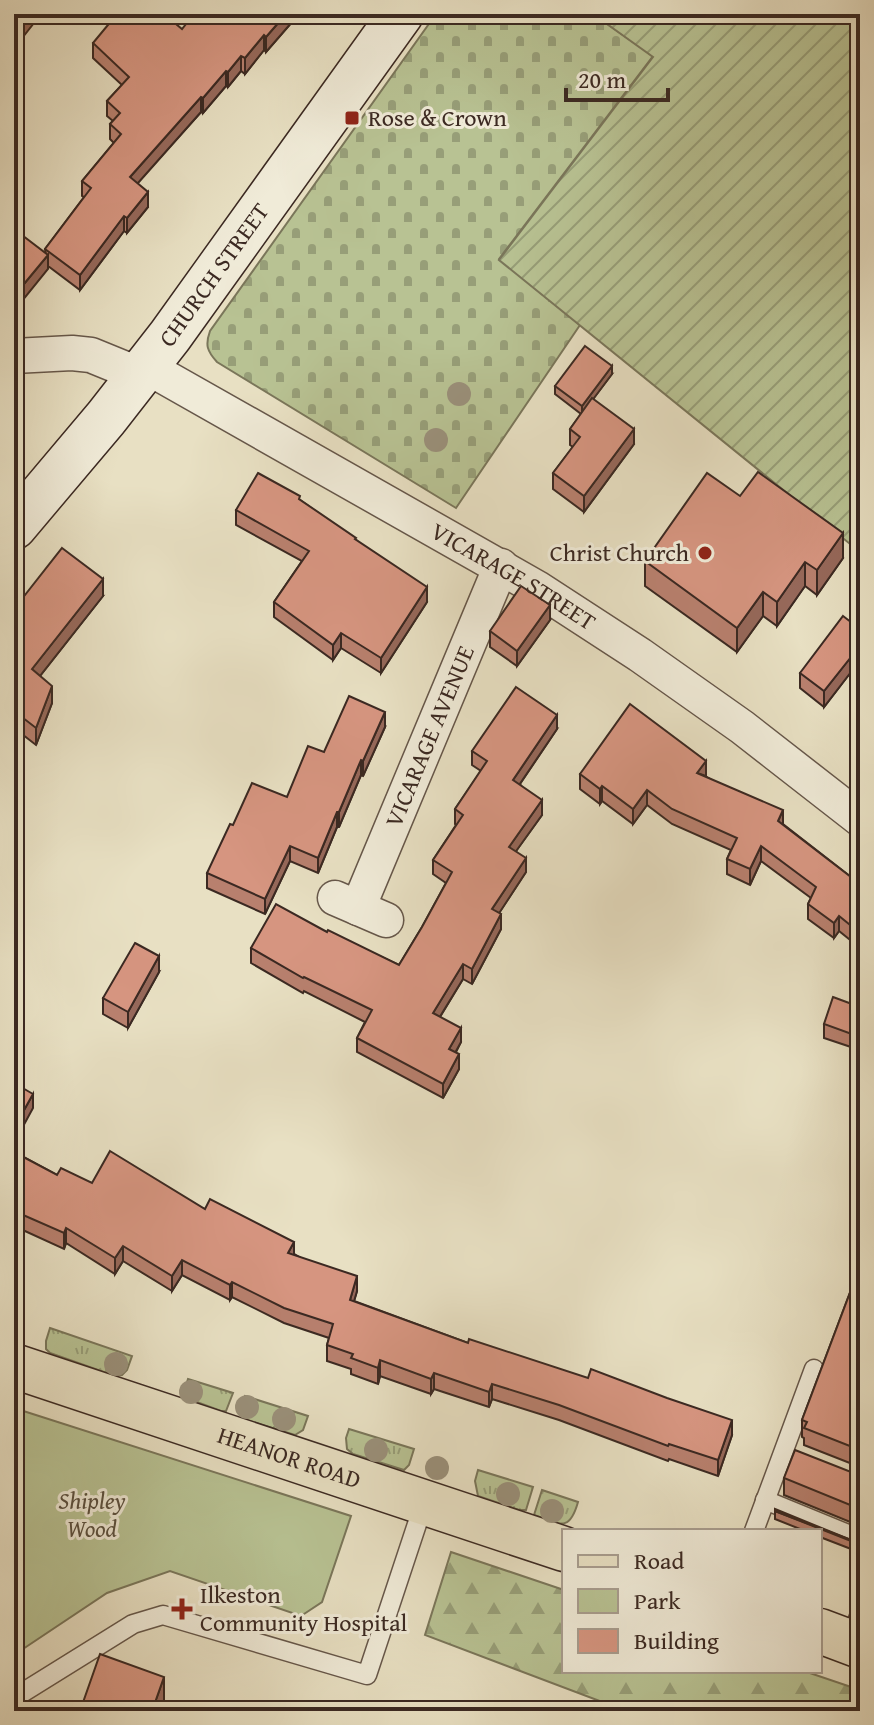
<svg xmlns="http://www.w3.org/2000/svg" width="874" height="1725" viewBox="0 0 874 1725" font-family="'Gentium Book Plus',serif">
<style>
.grass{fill:url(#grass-tufts);stroke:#7a765a;stroke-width:2}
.forest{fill:url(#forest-firs);stroke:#7a765a;stroke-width:2}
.cemetery{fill:url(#cemetery-stones);stroke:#7a765a;stroke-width:2}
.park{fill:#b8c293;stroke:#7a765a;stroke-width:2}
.garden{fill:url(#garden-furrows);stroke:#7a765a;stroke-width:2}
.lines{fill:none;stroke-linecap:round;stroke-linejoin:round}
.lane-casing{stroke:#66574a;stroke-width:21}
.street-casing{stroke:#66574a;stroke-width:37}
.secondary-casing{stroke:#3b2922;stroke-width:47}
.primary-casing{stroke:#3b2922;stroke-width:47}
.lane{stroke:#f0ebd8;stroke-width:18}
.street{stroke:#f0ebd8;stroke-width:34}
.secondary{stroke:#f0ebd8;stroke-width:44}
.primary{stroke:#e8e0c3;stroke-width:44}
.tree{fill:#9a907a}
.wall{fill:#b8806e;stroke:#3b2922;stroke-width:2}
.shaded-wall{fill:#96685a;stroke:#3b2922;stroke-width:2}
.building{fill:#d69580;stroke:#3b2922;stroke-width:2}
.poi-dot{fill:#8f2418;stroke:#f0ebd8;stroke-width:3}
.labels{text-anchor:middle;stroke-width:6;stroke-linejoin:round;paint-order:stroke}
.poi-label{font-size:24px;fill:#3b2922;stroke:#f0ebd8;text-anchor:start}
.street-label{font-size:24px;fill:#3b2922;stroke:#f0ebd8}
.park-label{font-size:24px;font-style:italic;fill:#5a4f3e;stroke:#f0ebd8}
</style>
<defs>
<pattern id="grass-tufts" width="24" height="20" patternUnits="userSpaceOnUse" patternTransform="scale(2)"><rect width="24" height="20" fill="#b8c293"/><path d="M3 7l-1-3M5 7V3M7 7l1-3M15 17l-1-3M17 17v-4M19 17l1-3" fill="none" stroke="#979e78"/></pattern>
<pattern id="forest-firs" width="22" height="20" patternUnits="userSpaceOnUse" patternTransform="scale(2)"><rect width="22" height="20" fill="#b8c293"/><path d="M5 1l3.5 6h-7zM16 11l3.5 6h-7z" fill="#979e78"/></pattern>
<pattern id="cemetery-stones" width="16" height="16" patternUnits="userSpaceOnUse" patternTransform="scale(2)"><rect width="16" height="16" fill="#b8c293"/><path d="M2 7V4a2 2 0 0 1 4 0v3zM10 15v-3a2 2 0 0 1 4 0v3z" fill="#979e78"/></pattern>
<pattern id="garden-furrows" width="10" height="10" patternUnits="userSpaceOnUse" patternTransform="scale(2)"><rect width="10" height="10" fill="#b8c293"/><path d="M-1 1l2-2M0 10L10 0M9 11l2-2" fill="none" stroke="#979e78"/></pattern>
</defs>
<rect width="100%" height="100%" fill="#e8e0c3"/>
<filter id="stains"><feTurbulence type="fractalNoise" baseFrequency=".0025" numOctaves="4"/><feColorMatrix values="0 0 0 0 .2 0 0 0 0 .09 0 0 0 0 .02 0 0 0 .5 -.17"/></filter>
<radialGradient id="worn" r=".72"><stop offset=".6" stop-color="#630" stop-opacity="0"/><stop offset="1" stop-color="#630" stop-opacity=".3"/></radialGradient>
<g class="grass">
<polygon points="50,1328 132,1356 127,1370 122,1375 115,1376 50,1353 46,1349 46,1341"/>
<polygon points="188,1379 233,1393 226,1411 221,1411 186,1398 184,1392"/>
<polygon points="245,1396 308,1416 303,1430 295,1435 243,1419 240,1409"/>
<polygon points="349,1429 414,1449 409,1465 404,1470 353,1454 347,1449 346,1438"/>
<polygon points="478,1470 533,1487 526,1510 519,1510 478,1496 475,1481"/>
<path d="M542,1490L578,1502C569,1534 559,1523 534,1515Z"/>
</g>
<polygon class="forest" points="451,1552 564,1590 564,1671 804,1671 860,1690 860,1711 626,1711 425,1635"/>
<path class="cemetery" d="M436,14H593L653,56L499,259L580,325L456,508L217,362C207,351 205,345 210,331Z"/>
<polygon class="park" points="14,1408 351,1516 322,1602 301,1616 170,1571 107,1593 14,1655"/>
<polygon class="garden" points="593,14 860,14 860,552 499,260 653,57"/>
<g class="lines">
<defs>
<g id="lane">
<polyline points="765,1500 860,1539"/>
<polyline points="754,1531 814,1369"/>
<polyline points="849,1643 860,1614"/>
<polyline points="14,1698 133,1624 163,1615 367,1675 424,1503"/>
</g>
<g id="street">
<polyline points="14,356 72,353 91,355 140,375"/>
<path id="s1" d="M147,367L537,588L640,655L742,727L860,819"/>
<polyline points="335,898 386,920"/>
<path id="s2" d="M358,908L501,566"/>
</g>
<g id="secondary">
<path id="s3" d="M14,527L106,418L170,336L401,14"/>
</g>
<g id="primary">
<path id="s4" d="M14,1366L564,1549"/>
<polyline points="820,1631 860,1646"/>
</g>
</defs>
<use href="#lane" class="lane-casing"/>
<use href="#street" class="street-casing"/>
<use href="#secondary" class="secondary-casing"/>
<use href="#primary" class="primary-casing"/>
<use href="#lane" class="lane"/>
<use href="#street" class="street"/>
<use href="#secondary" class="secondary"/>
<use href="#primary" class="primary"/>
</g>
<g class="tree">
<circle cx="459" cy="394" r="12"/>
<circle cx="436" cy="440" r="12"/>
<circle cx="116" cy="1364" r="12"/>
<circle cx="191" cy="1392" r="12"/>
<circle cx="247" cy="1407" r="12"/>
<circle cx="284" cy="1419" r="12"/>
<circle cx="376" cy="1450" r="12"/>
<circle cx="437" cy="1468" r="12"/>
<circle cx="508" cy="1494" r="12"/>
<circle cx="552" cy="1511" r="12"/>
</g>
<g class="wall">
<polygon points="299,14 266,52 264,50 245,74 241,71 228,87 226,86 203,113 201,112 137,183 148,207 127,233 124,231 80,290 48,266 48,269 45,249 84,197 82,196 82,181 114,143 110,139 110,124 113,121 107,116 107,101 122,85 93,58 93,43 182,29 226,16"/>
<polygon points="612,374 593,399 634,444 584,512 553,489 553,473 573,447 570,445 570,429 581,414 555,394 555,386"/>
<polygon points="740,496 843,558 817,595 805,586 777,626 763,616 737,652 645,586 645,561"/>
<polygon points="300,500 356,540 427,602 381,673 341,648 333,660 274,617 274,602 302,561 236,525 236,510"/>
<polygon points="103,596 40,676 52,703 36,745 18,731 14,609"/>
<polygon points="550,620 517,666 490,647 490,631"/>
<polygon points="860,629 854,674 851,672 824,707 800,688 800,673"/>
<polygon points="385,727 363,776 361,775 339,827 337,827 318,873 290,861 265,914 207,888 207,873 287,797 324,752"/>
<polygon points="557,729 520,784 542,815 516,851 526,872 499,913 501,929 472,984 463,979 440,1017 461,1042 456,1052 459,1069 443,1098 357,1052 357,1038 365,1022 304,991 303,993 251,963 251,948 327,932 399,965 422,927 446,883 433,874 433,860 456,825 455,824 455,809 481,771 472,765 472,751"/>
<polygon points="580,774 705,776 783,824 860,884 860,948 839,931 834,938 808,919 808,904 811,898 761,861 750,885 727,874 727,859 731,850 672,824 647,805 633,824 602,801 600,804 580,789"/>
<polygon points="159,972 128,1028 103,1014 103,998"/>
<polygon points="860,1007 860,1050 824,1038 824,1024"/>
<polygon points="14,1152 57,1175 205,1209 294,1254 357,1291 354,1301 468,1343 732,1435 718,1476 669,1459 668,1461 559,1420 492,1399 489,1407 434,1389 431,1394 380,1376 378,1384 351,1374 351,1369 327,1361 327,1345 329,1338 284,1323 232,1297 230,1300 182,1275 172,1291 123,1261 115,1274 66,1243 64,1249 14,1226"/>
<polygon points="860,1266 860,1467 804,1445 804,1438 802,1437 802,1420"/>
<polygon points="856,1474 860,1474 860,1526 784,1495 784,1478"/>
<polygon points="775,1511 851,1540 851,1549 820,1537 820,1531 805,1531 775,1519"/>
</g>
<g class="shaded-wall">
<polygon points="30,14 41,14 23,37 23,47 14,61 14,46 18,29"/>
<polygon points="286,14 299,14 266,52 266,37"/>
<polygon points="264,35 264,50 245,74 245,58"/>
<polygon points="241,56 241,71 228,87 228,72"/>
<polygon points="226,71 226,86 203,113 203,98"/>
<polygon points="201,97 201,112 130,192 130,177"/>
<polygon points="148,192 148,207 127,233 127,218"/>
<polygon points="124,216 124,231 80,290 80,275"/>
<polygon points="48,255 48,269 14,311 14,296"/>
<polygon points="612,366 612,374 582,414 582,406"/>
<polygon points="634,429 634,444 584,512 584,496"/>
<polygon points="843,533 843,558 817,595 817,570"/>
<polygon points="805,562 805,586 777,626 777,602"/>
<polygon points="103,579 103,596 32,686 32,669"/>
<polygon points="427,587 427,602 381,673 381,658"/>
<polygon points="763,592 763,616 737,652 737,628"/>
<polygon points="550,605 550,620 517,666 517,651"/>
<polygon points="341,633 341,648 333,660 333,645"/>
<polygon points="860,651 860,666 854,674 854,659"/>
<polygon points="851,657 851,672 824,707 824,691"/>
<polygon points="52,686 52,703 36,745 36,728"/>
<polygon points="385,712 385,727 363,776 363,761"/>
<polygon points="18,714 18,731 14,735 14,718"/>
<polygon points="557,715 557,729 513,794 513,780"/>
<polygon points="361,760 361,775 339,827 339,812"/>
<polygon points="706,761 706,776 697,773"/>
<polygon points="602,786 602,801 600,804 600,789"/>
<polygon points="647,790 647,805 633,824 633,809"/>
<polygon points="542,800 542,815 509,861 509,847"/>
<polygon points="783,810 783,825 778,821"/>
<polygon points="337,812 337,827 318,873 318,858"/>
<polygon points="290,846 290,861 265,914 265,899"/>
<polygon points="761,846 761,861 750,885 750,869"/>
<polygon points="526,858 526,872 492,924 492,909"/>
<polygon points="501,914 501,929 472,984 472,969"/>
<polygon points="839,916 839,931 834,938 834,923"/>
<polygon points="159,956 159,972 128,1028 128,1012"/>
<polygon points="463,964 463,979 433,1028 433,1013"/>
<polygon points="461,1028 461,1042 449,1064 449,1049"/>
<polygon points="459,1054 459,1069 443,1098 443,1084"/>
<polygon points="33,1094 33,1108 14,1143 14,1128"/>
<polygon points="66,1228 66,1243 64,1249 64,1233"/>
<polygon points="294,1242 294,1257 288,1253"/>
<polygon points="123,1246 123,1261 115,1274 115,1258"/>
<polygon points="182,1260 182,1275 172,1291 172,1276"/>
<polygon points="357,1276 357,1291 350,1315 350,1300"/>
<polygon points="232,1282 232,1297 230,1300 230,1285"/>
<polygon points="380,1360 380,1376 378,1384 378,1368"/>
<polygon points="434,1373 434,1389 431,1394 431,1379"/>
<polygon points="492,1384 492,1399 489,1407 489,1392"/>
<polygon points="732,1420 732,1435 718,1476 718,1460"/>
<polygon points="164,1677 164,1711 152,1711"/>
</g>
<g class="building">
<polygon points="14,14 30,14 18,29 23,32 14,46"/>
<polygon points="117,14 164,14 182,29 194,14 224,14 226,16 227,14 286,14 266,37 264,35 245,58 241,56 228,72 226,71 203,98 201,97 130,177 148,192 127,218 124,216 80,275 45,249 91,188 82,181 121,134 110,124 120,113 107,101 129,77 93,43"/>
<polygon points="14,229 48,255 14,296"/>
<polygon points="585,346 612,366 582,406 555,386"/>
<polygon points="592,398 634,429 584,496 553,473 580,437 570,429"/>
<polygon points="758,472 843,533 817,570 805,562 777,602 763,592 737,628 645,561 707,473 740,496"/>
<polygon points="258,473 300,496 299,499 356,538 355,539 427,587 381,658 341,633 333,645 274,602 309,551 236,510"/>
<polygon points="62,548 103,579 32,669 52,686 36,728 18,714 14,718 14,609"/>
<polygon points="521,586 550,605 517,651 490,631"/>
<polygon points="843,616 860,629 860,651 854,659 851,657 824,691 800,673"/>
<polygon points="516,687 557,715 513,780 542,800 509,847 526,858 492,909 501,914 472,969 463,964 433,1013 461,1028 449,1049 459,1054 443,1084 357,1038 372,1010 304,977 303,978 251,948 276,904 327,932 328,930 399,965 422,927 452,872 433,860 463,815 455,809 487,761 472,751"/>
<polygon points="349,696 385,712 363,761 361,760 339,812 337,812 318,858 290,846 265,899 207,873 230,824 233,825 252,783 287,797 308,746 324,752"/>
<polygon points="630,704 706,761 697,773 783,810 778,821 860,884 860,933 839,916 834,923 808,904 816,887 761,846 750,869 727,859 737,838 672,809 647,790 633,809 602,786 600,789 580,774"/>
<polygon points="135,943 159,956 128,1012 103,998"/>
<polygon points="833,997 860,1007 860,1037 824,1024"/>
<polygon points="14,1083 33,1094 14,1128"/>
<polygon points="110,1151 205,1209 210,1199 294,1242 288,1253 357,1276 350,1300 468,1343 469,1339 588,1378 591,1369 667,1398 732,1420 718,1460 669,1444 668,1446 559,1405 492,1384 489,1392 434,1373 431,1379 380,1360 378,1368 351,1358 353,1354 327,1345 333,1324 284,1308 232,1282 230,1285 182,1260 172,1276 123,1246 115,1258 66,1228 64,1233 14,1211 14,1152 57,1175 61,1168 92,1183"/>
<polygon points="860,1266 860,1450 804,1428 807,1422 802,1420"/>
<polygon points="795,1450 856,1474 860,1474 860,1509 784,1478"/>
<polygon points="775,1509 851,1540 851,1541 775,1511"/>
<polygon points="100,1654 164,1677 152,1711 80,1711"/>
</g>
<g class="poi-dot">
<rect x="344" y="110" width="16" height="16" rx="4"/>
<circle cx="705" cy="553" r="8"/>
<path d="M178 1597h8v8h8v8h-8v8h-8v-8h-8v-8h8z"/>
</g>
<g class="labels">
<g class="poi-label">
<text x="368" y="126">Rose &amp; Crown</text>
<text x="689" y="561" text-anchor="end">Christ Church</text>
<text x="200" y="1603">Ilkeston<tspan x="200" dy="28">Community Hospital</tspan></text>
</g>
<g class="street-label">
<text dy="8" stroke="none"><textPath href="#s3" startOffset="322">CHURCH STREET</textPath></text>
<text dy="8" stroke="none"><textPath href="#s1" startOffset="422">VICARAGE STREET</textPath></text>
<text dy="8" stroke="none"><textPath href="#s2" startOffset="186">VICARAGE AVENUE</textPath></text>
<text dy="8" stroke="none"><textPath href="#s4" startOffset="290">HEANOR ROAD</textPath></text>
</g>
<g class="park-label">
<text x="92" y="1509">Shipley<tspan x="92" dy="28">Wood</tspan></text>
</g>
</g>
<rect width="874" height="1725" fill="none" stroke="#e8e0c3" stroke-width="48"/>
<rect x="16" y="16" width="842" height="1693" fill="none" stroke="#3b2922" stroke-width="4"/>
<rect x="24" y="24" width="826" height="1677" fill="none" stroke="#3b2922" stroke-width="2"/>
<rect x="562" y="1529" width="260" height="144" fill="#f0ebd8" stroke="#a89d8f" stroke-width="2"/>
<rect x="578" y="1555" width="40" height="12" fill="#e8e0c3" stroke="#a89d8f" stroke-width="2"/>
<text x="634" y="1569" font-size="24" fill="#3b2922">Road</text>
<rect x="578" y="1589" width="40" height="24" fill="#b8c293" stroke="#a89d8f" stroke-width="2"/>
<text x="634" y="1609" font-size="24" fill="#3b2922">Park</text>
<rect x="578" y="1629" width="40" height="24" fill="#d69580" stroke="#a89d8f" stroke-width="2"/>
<text x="634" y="1649" font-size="24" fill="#3b2922">Building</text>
<path d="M566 88v12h102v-12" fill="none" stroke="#3b2922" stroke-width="4"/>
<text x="578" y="88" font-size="24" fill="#3b2922" stroke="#f0ebd8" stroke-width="6" paint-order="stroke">20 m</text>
<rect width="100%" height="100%" filter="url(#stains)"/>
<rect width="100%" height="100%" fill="url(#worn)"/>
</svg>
